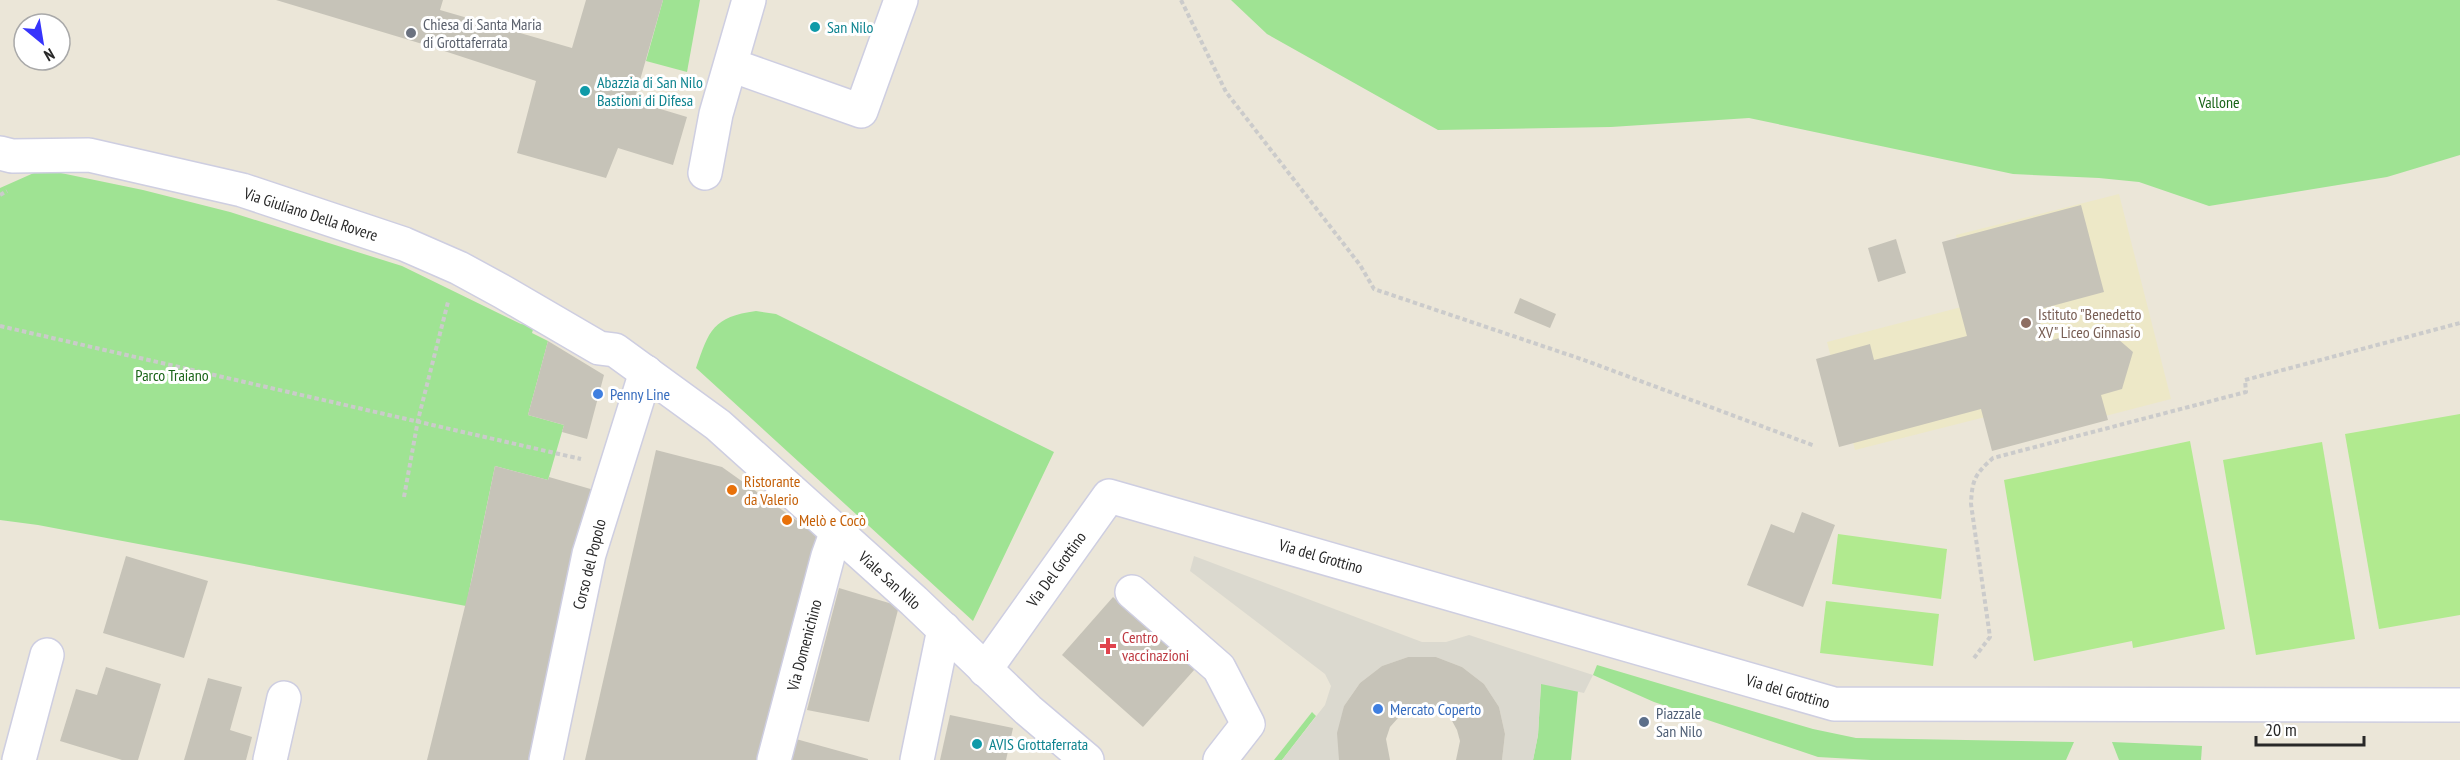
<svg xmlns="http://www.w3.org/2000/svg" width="2460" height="760" viewBox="0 0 2460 760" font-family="'PT Sans Narrow',sans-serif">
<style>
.education{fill:#ede8c7}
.green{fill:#9fe393}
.pitch{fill:#b1ea8f}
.plaza{fill:#dbd9cf}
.building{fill:#c6c3b8}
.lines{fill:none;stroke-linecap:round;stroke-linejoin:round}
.minor-casing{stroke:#cecee1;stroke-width:36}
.path{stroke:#cbcbcb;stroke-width:4;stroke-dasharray:4.5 3;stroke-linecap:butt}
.minor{stroke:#fff;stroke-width:33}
.culture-dot{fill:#0f9aa8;stroke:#fff;stroke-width:2}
.worship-dot{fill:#6b7280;stroke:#fff;stroke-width:2}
.education-dot{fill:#8d6e63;stroke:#fff;stroke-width:2}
.shop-dot{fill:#3f7fe0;stroke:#fff;stroke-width:2}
.food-dot{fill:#e8710a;stroke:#fff;stroke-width:2}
.health-dot{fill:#e0444e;stroke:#fff;stroke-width:2}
.service-dot{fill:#5c6f8a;stroke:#fff;stroke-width:2}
.labels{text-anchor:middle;stroke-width:6;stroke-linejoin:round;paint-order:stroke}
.worship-label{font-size:16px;fill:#5b616d;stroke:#fff;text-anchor:start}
.culture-label{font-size:16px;fill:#0d838f;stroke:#fff;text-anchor:start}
.park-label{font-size:16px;fill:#196418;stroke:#fff}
.street-label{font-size:16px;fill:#282828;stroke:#fff}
.education-label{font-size:16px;fill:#785e54;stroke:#fff;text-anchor:start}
.shop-label{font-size:16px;fill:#366cbe;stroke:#fff;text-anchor:start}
.food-label{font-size:16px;fill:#c56008;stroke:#fff;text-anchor:start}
.health-label{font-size:16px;fill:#be3a42;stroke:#fff;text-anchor:start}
.service-label{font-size:16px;fill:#4e5e75;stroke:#fff;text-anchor:start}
</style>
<rect width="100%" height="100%" fill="#ebe6d8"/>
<polygon class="education" points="2119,194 2171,399 2013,440 2005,412 1855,450 1827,342 1973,304 1956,235"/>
<g class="green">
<polygon points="663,0 700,0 687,72 646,61"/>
<polygon points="1231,0 2460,0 2460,155 2387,177 2209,206 2139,182 2099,178 2013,174 1749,118 1611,127 1438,130 1267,34"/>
<polygon points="36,172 56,172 143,190 230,212 402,266 521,324 534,326 532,333 548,341 528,415 564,425 548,480 495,466 466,606 38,525 0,520 0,188"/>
<path d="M756,311L776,314L1054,452L973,621L696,368C709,330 713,317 756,311Z"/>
<polygon points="1597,665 1813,729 1856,738 2074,742 2066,760 1871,760 1818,757 1654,702 1593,675"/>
<polygon points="1541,683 1578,691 1571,760 1533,760 1538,735"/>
<polygon points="1312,712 1316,716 1282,760 1274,760"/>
<polygon points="2112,742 2202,746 2201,760 2119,760"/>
</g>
<g class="pitch">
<polygon points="2460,414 2460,615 2379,629 2345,434"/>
<polygon points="2190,441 2225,629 2133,648 2132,641 2034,661 2004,480"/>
<polygon points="2322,442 2355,639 2256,655 2223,460"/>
<polygon points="1838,534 1947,549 1941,599 1832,584"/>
<polygon points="1826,601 1939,614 1933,666 1820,653"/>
</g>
<polygon class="plaza" points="1194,556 1422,642 1446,642 1469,635 1593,675 1584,693 1541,684 1538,735 1533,760 1502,760 1505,734 1499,707 1484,684 1462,667 1436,657 1408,657 1382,666 1360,683 1344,706 1339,760 1282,760 1325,705 1331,686 1325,674 1190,571"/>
<g class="building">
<polygon points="276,0 443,0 440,10 572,48 586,0 663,0 634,101 687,117 673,165 618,148 606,178 517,153 536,81 429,46"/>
<polygon points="2081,205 2104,292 2037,310 2045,342 2103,326 2133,352 2122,389 2101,395 2108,420 1992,451 1981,409 1839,447 1816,359 1870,344 1874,360 1967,336 1942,242"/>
<polygon points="1896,239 1906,273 1878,282 1868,248"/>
<polygon points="1520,298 1556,314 1550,328 1514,313"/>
<polygon points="548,341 604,375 587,439 562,432 564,425 528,415"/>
<polygon points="656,450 722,467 817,535 761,760 585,760"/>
<polygon points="495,466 548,480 549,477 594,490 537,760 427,760 472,578"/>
<polygon points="1802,512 1835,525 1803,607 1747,585 1771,524 1794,533"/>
<polygon points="126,556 208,581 184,658 103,633"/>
<polygon points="839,588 899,606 869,722 807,710"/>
<polygon points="1113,597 1195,669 1143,727 1062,655"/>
<polygon points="1408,657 1436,657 1462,667 1484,684 1499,707 1505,734 1502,760 1456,760 1460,741 1457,730 1451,719 1442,712 1431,708 1419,707 1407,711 1398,718 1390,727 1386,739 1390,760 1339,760 1337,733 1344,706 1360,683 1382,666"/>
<polygon points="106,667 161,684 138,760 122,760 60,741 76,689 97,695"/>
<polygon points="208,678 242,687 230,730 252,737 246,760 184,760"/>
<polygon points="950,715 1013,728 1006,760 940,760"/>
<polygon points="796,739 868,759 868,760 791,760"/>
</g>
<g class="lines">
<defs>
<g id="minor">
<polyline points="731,65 861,111 901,0"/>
<polyline points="0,153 12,156 89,155 242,190 404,244 459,268 503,292 599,348 615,350 718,425 914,601 1028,710 1087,760"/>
<polyline points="705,173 716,114 749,0"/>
<polyline points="1132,592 1219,668 1248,724 1220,760"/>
<polyline points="985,670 1109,496 1834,704 2460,705"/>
<polyline points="19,760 47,655"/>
<polyline points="270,760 284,698"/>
<polyline points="546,760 589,554 646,372"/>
<polyline points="774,760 828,556 837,531"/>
<polyline points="917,760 944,629"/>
</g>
</defs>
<use href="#minor" class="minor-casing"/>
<g class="path">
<polyline points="1181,0 1226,92 1360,265 1374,289 1584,360 1815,446"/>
<polyline points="0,195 7,191"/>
<polyline points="0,326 581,459"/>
<polyline points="404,497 418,420 448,302"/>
<path d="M1974,658L1990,637L1971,504C1972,480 1975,474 1993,458L2246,392L2245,380L2460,323"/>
</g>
<use href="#minor" class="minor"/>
</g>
<g class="culture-dot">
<circle cx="815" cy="27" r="6"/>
<circle cx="585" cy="91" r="6"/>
<circle cx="977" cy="744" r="6"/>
</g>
<circle class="worship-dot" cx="411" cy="33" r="6"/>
<circle class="education-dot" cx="2026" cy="323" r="6"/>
<g class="shop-dot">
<circle cx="598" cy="394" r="6"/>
<circle cx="1378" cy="709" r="6"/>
</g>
<g class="food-dot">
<circle cx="732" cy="490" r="6"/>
<circle cx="787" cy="520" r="6"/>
</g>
<path class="health-dot" d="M1105 637h6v6h6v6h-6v6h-6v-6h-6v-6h6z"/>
<circle class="service-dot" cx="1644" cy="722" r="6"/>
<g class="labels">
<g class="worship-label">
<text x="423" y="30">Chiesa di Santa Maria<tspan x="423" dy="18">di Grottaferrata</tspan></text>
</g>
<g class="culture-label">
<text x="827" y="33">San Nilo</text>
<text x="597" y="88">Abazzia di San Nilo<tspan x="597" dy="18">Bastioni di Difesa</tspan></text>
<text x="989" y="750">AVIS Grottaferrata</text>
</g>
<g class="park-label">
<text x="2219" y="108">Vallone</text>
<text x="172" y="381">Parco Traiano</text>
</g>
<g class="street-label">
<text transform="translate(311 214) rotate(18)" y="6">Via Giuliano Della Rovere</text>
<text transform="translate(1321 556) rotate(16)" y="6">Via del Grottino</text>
<text transform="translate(589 564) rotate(-76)" y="6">Corso del Popolo</text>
<text transform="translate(1056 569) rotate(-54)" y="6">Via Del Grottino</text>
<text transform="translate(890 580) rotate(42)" y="6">Viale San Nilo</text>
<text transform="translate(804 645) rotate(-75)" y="6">Via Domenichino</text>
<text transform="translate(1788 691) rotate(16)" y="6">Via del Grottino</text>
</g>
<g class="education-label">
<text x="2038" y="320">Istituto "Benedetto<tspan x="2038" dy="18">XV" Liceo Ginnasio</tspan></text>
</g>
<g class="shop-label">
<text x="610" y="400">Penny Line</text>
<text x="1390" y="715">Mercato Coperto</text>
</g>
<g class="food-label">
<text x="744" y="487">Ristorante<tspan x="744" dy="18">da Valerio</tspan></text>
<text x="799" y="526">Melò e Cocò</text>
</g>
<g class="health-label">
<text x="1122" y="643">Centro<tspan x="1122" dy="18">vaccinazioni</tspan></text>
</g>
<g class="service-label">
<text x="1656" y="719">Piazzale<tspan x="1656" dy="18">San Nilo</tspan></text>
</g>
</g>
<g transform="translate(42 42) rotate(150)"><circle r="28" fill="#ffffff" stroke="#a9a9a9" stroke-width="1.5"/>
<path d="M0-4.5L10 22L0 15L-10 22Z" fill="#3734fc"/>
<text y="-9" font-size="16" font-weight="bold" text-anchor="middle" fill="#282828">N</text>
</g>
<path d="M2256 736v9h108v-9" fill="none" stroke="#282828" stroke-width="3"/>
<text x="2265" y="736" font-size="18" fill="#282828" stroke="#ffffff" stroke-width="4.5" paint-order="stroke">20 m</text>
</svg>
